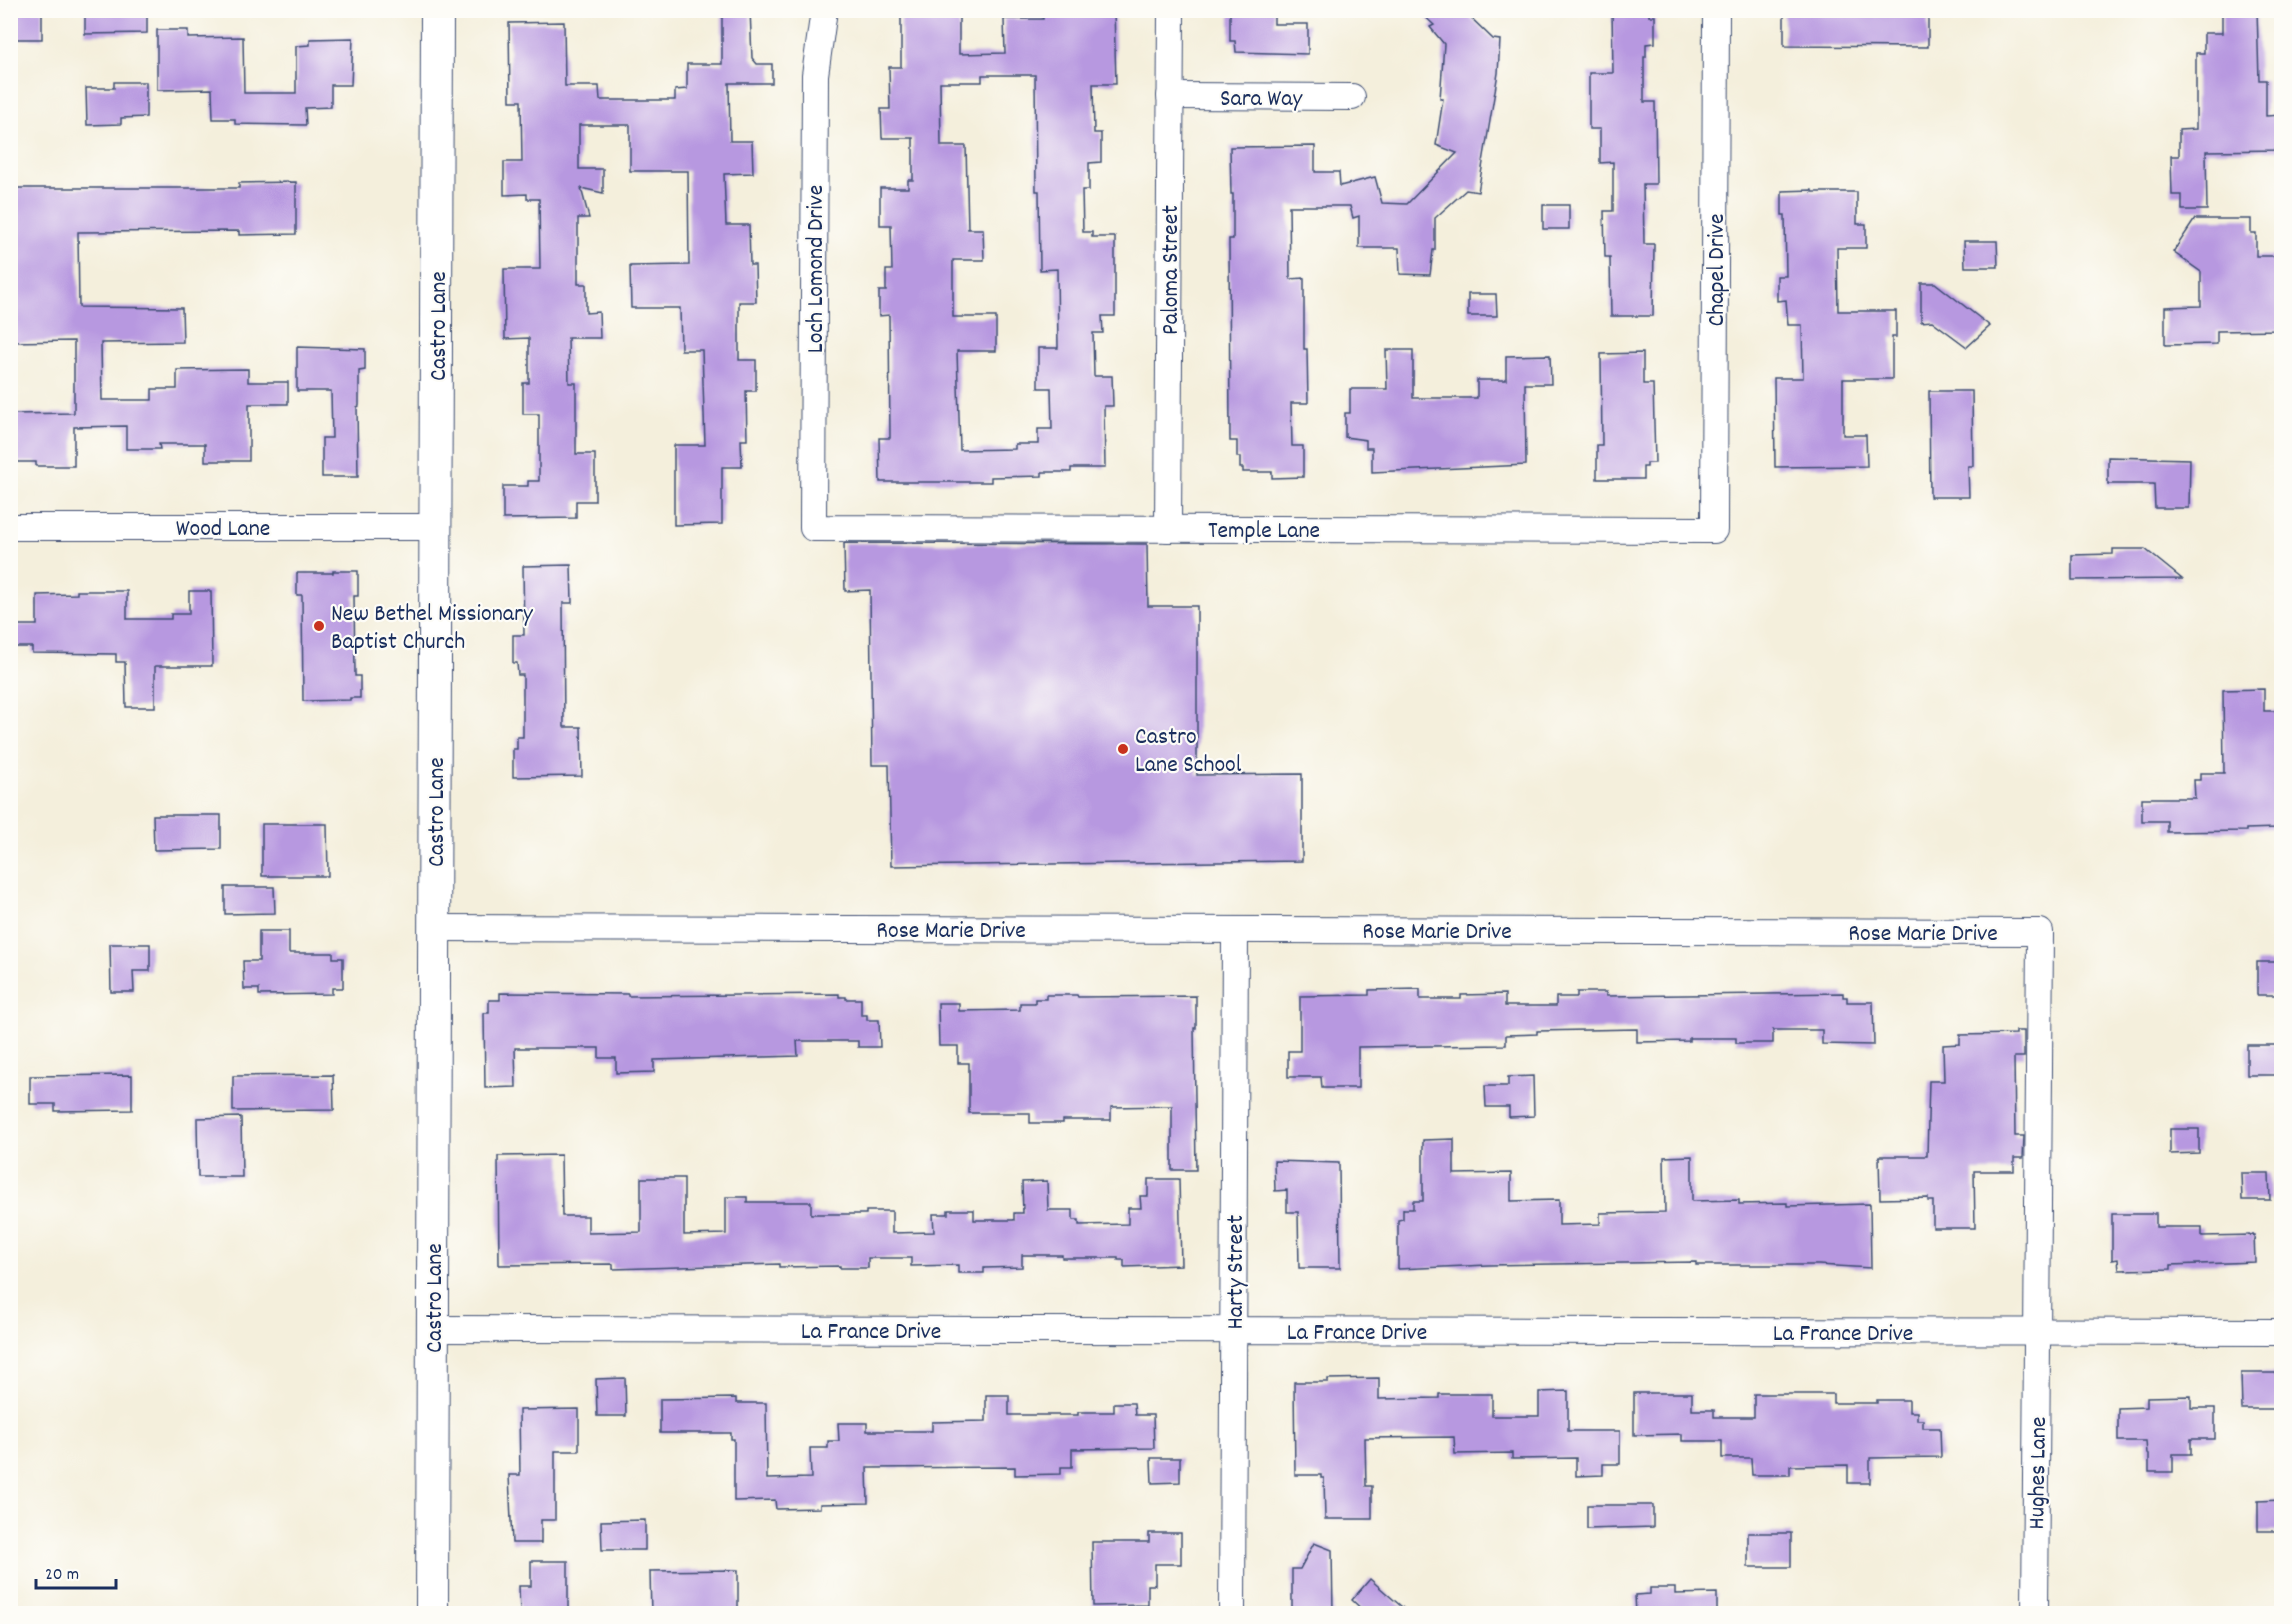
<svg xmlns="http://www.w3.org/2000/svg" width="2292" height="1624" viewBox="0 0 2292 1624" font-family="Dekko,sans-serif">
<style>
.building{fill:#b798e0;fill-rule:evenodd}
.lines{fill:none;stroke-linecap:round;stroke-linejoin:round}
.minor-casing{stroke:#3c4c71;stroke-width:28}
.tertiary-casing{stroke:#3c4c71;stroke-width:34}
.minor{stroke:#fff;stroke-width:26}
.tertiary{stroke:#fff;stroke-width:32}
.poi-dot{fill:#c8321e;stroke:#fdfcf7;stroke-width:2}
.labels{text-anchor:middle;stroke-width:4.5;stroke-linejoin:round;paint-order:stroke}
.street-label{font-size:24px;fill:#1b2f5e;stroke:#fdfcf7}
.poi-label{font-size:24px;fill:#1b2f5e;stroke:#fdfcf7;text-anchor:start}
</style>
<rect width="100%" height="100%" fill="#fdfcf7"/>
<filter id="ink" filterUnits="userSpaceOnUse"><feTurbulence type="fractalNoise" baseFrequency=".0167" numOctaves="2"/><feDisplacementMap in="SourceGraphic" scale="12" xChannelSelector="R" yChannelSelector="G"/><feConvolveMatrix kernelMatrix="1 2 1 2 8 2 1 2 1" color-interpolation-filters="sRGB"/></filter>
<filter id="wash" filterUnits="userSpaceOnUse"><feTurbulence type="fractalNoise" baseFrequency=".008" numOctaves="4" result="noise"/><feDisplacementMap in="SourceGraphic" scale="24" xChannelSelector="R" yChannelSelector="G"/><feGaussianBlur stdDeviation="1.35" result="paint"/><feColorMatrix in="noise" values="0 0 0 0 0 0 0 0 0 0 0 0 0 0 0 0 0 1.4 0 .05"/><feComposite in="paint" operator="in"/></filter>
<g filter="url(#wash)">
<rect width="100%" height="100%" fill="#f4efdc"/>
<g id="blocks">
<g class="building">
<rect x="10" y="10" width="32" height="29"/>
<polygon points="85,10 147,10 147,33 85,34"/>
<polygon points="722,10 750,10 752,58 757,64 772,64 772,83 729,83 730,141 752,141 753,173 724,174 726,225 749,225 750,265 755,265 756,302 739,302 739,360 756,360 756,391 746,391 747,440 741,440 742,467 722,467 722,524 674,525 674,445 705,445 702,350 681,350 680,308 631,308 630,266 689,265 688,171 630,171 630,125 579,125 579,169 603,169 603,193 581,188 589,218 578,218 578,284 586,284 586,313 599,312 600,338 568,338 569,383 576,383 576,454 595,454 595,501 576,501 576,518 503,519 503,486 528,486 528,481 539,481 539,414 523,414 523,383 529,383 529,338 505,339 504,269 540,269 539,199 527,199 527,194 504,195 504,162 522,162 521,101 510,101 509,23 564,22 565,86 599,86 600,100 675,100 675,90 687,89 687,64 722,64"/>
<path d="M901,10H959V54L1005,53L1004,19H1043V10H1114L1116,84H1093L1094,133H1101V162L1089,163V190H1082L1083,232H1092V237H1115V316H1102L1103,333H1093L1094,376H1112L1113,406H1104L1105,468H1071V472H1042V476L991,477V482H880L879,438H890L889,315L879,316V291H886V270H892L891,225H880V188H908V180H913V138H882L881,109H890L889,67H901ZM982,75H1035L1036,191H1039L1040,270L1057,269L1058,348H1038V388H1051L1052,429H1038V444H1015V449L960,450L957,351H996V317H953V260H984L983,229H968L966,146H941L940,82H982Z"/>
<polygon points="1230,10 1274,10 1274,24 1308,24 1308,54 1236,52 1235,41 1230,41"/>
<polygon points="1418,10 1463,10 1493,39 1500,40 1498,73 1478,192 1466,190 1435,218 1435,250 1433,250 1430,275 1400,274 1399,248 1359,248 1359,216 1353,218 1350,206 1289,206 1290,279 1304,278 1304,349 1307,349 1308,403 1291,403 1292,446 1303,446 1303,477 1272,478 1272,472 1243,472 1243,468 1240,468 1240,457 1237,457 1237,441 1230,441 1229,239 1233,239 1233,194 1231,194 1230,147 1315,146 1315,172 1339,172 1340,186 1375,177 1382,203 1407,204 1457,153 1436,145 1443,99 1440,99 1444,44 1430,27 1434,25"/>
<polygon points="1612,10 1649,10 1649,16 1655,16 1655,43 1646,44 1646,57 1644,57 1644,102 1655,102 1656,184 1643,184 1644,244 1654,244 1653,316 1611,316 1610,257 1605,257 1604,211 1613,211 1613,162 1600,163 1600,129 1589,129 1589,73 1613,73"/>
<polygon points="1784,10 1928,10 1928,47 1784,46"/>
<polygon points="2222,10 2257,10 2259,80 2266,80 2266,116 2282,115 2282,150 2206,151 2207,210 2182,210 2182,195 2172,195 2171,156 2179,156 2179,130 2196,129 2196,53 2204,53 2204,33 2222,33"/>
<polygon points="157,30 188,30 188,38 243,37 244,93 296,93 296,46 310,45 310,39 353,38 351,85 331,85 331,107 305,108 306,125 235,124 235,119 213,119 212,89 157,90"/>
<polygon points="114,82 146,82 146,117 121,118 121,124 87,125 86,88 114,88"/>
<polygon points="296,182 296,234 239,235 239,231 78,232 79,307 182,308 183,342 101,343 102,400 152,400 152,389 177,389 177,370 248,369 248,382 288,382 288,404 249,404 249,461 205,461 205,444 159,444 160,449 126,449 126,426 74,427 74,466 36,466 36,462 10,462 10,414 74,413 74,341 10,342 10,188 239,188 239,183"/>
<polygon points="1812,190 1812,192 1857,192 1857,224 1866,224 1866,248 1837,248 1838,311 1896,311 1896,337 1892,337 1892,379 1843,379 1843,435 1866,435 1867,466 1775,467 1774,378 1803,378 1802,325 1788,325 1786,300 1777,301 1777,276 1786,276 1785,215 1782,215 1782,191"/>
<rect x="1543" y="205" width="26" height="24"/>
<polygon points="2195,219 2251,219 2251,233 2256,233 2256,256 2282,256 2282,330 2217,331 2217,344 2165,345 2165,307 2201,306 2201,272 2173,252"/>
<polygon points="1964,241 1997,241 1998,267 1965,267"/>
<polygon points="1921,283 1935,283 1990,326 1967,347 1932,321 1921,322"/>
<polygon points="1468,294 1496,294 1497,316 1468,316"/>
<polygon points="297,347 365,349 365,370 359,371 359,406 357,407 358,477 322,477 322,438 332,438 331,391 297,391"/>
<polygon points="1386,350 1413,350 1413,398 1477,398 1477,380 1506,380 1506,356 1550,355 1551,384 1525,384 1526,465 1372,472 1372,448 1366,448 1366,440 1345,437 1345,413 1350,413 1350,389 1387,389"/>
<polygon points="1643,353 1643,384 1653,384 1655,463 1647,463 1647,467 1643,467 1643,479 1597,479 1597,445 1602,445 1601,354"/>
<polygon points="1929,391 1972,391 1973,466 1968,466 1969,497 1930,497"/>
<polygon points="2108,457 2190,459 2189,508 2155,508 2154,484 2108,484"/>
<polygon points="844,543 1147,544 1148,606 1197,606 1197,775 1302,774 1302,861 891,866 889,765 872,765 870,590 845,591"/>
<polygon points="2113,549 2145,549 2182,579 2072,580 2072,555 2113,554"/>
<polygon points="571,565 572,603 563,603 564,727 581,727 582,776 513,777 513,749 517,749 517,737 523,737 523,675 518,675 517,663 513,663 513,635 524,635 523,566"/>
<polygon points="333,571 358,571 358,596 354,596 355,676 360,676 360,698 350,698 350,700 303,701 302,595 297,595 297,573 333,573"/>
<polygon points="77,591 127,591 127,619 171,619 171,614 189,614 189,591 211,591 212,666 155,666 155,707 126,707 125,662 116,662 116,654 32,653 32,647 15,647 15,625 37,625 37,595 77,594"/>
<polygon points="2264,689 2264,711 2282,711 2282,792 2277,792 2277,828 2246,829 2246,831 2167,832 2167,821 2142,821 2142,798 2195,798 2194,780 2200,780 2200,773 2224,773 2223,690"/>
<polygon points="153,815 221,815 221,849 154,850"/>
<polygon points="262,824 327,824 328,876 262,876"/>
<polygon points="225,887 274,887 275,913 225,914"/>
<polygon points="259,931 289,931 289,953 333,953 333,958 343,958 343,988 332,988 332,994 259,995 259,989 244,989 243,961 259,961"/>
<polygon points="110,944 150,944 150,971 133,971 134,992 111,992"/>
<rect x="2257" y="962" width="25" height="33"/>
<polygon points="1420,989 1420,999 1461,999 1461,995 1505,994 1505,1006 1556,1006 1556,997 1577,997 1577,992 1606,992 1606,996 1843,993 1843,997 1847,997 1847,1002 1873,1002 1874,1045 1822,1044 1822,1030 1773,1030 1773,1043 1736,1043 1736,1038 1689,1038 1689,1041 1637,1042 1637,1029 1537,1031 1537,1034 1506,1035 1506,1045 1358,1047 1358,1088 1322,1088 1321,1077 1288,1077 1288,1051 1300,1051 1300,996 1369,995 1369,990"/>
<polygon points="500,993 628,994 628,996 839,994 839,997 846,997 846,999 861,999 861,1015 867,1015 867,1020 879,1020 880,1047 858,1047 858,1041 797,1041 798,1056 654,1060 654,1072 616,1073 616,1058 599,1058 599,1048 515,1048 516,1087 485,1088 484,1013 489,1013 489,1000 500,1000"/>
<polygon points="1046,995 1077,995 1078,997 1196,996 1196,1028 1194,1028 1196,1170 1172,1170 1172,1106 1111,1107 1111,1120 1063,1120 1063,1123 1030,1123 1030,1113 969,1113 969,1063 958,1063 958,1046 939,1046 938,1003 959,1003 959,1011 1020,1010 1020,1003 1035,1003 1035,999 1046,999"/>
<polygon points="2016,1031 2024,1031 2024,1057 2014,1057 2015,1136 2024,1136 2023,1158 2014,1158 2014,1171 1974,1171 1975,1228 1933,1228 1933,1201 1928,1201 1928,1198 1880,1199 1879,1156 1927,1156 1929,1081 1944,1081 1943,1045 1960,1044 1960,1035 2016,1034"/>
<rect x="2247" y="1045" width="35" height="30"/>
<polygon points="132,1075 132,1110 55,1111 55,1104 30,1104 30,1076"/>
<polygon points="333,1075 334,1110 233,1111 233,1076"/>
<polygon points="1533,1076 1534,1116 1509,1117 1509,1107 1486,1107 1485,1086 1508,1086 1508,1077"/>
<polygon points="241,1117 242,1177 198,1177 197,1118"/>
<polygon points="2170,1129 2199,1129 2199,1153 2170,1154"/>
<polygon points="1454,1139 1454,1174 1511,1173 1511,1201 1559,1200 1559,1225 1600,1224 1600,1213 1665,1212 1664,1157 1692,1156 1692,1201 1739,1200 1739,1204 1787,1203 1787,1206 1870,1204 1871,1268 1818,1265 1696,1265 1696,1262 1488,1265 1398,1269 1398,1220 1403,1219 1403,1209 1413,1209 1413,1201 1423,1201 1423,1140"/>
<polygon points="561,1155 562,1216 588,1216 588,1233 641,1232 641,1178 684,1178 684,1235 726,1234 726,1197 747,1197 747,1202 811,1202 811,1214 866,1214 866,1211 892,1211 892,1233 934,1232 933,1214 948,1214 948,1210 974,1210 974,1220 1014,1220 1014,1213 1023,1213 1022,1182 1047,1181 1048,1210 1073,1210 1073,1220 1079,1220 1079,1225 1128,1224 1128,1208 1141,1208 1140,1196 1148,1196 1148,1179 1179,1179 1181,1265 1124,1267 1124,1260 1118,1260 1118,1258 1062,1258 1062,1255 1022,1255 1022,1267 984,1268 984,1273 958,1273 958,1265 911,1266 911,1258 868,1258 868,1268 840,1268 840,1266 779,1267 779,1264 613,1269 613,1264 499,1265 498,1156"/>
<polygon points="1274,1161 1339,1163 1340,1268 1299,1268 1298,1212 1287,1212 1287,1190 1275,1191"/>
<polygon points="2241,1173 2269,1173 2270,1200 2242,1200"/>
<polygon points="2112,1214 2156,1214 2156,1227 2202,1227 2202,1236 2254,1235 2255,1262 2171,1265 2171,1269 2119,1270 2118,1259 2112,1260"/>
<polygon points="2241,1373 2282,1373 2282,1409 2242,1409"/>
<polygon points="625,1378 626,1416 597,1416 596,1379"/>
<polygon points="1379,1378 1379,1399 1439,1398 1439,1394 1492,1394 1492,1416 1539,1416 1539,1392 1568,1391 1568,1431 1620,1431 1620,1464 1603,1464 1603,1475 1576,1476 1576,1458 1512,1459 1512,1453 1455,1454 1454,1437 1365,1438 1366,1486 1372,1486 1372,1519 1325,1519 1324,1478 1321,1478 1321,1475 1295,1475 1294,1382 1328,1382 1328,1379"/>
<polygon points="1634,1393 1692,1393 1692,1410 1714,1410 1714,1417 1754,1417 1754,1394 1833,1394 1833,1403 1877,1403 1877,1400 1909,1400 1909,1412 1917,1412 1917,1420 1923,1420 1923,1428 1940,1428 1941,1457 1870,1458 1870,1483 1848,1483 1848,1465 1790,1466 1790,1475 1752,1475 1751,1458 1722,1458 1722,1441 1682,1441 1682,1434 1634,1435"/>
<polygon points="986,1395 1009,1395 1009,1415 1078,1415 1078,1412 1114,1412 1114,1403 1134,1403 1135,1415 1153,1415 1154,1448 1072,1449 1072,1467 1061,1467 1061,1474 1015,1475 1015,1467 867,1468 868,1503 820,1504 820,1508 776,1509 775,1500 734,1501 734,1439 731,1439 731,1433 660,1433 660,1399 736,1398 736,1403 766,1403 767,1479 811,1478 810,1448 828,1448 828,1441 839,1441 838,1423 867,1423 867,1431 932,1431 932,1422 986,1421"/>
<polygon points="2191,1396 2191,1408 2215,1408 2215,1439 2191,1439 2191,1454 2173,1454 2173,1472 2149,1472 2149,1454 2147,1454 2146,1441 2118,1441 2118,1408 2147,1407 2147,1397"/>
<polygon points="579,1409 579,1451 555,1451 555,1520 541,1520 541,1543 512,1543 509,1475 520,1475 519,1410"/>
<polygon points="1151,1458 1180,1458 1180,1482 1152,1483"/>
<polygon points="2282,1500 2282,1531 2258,1531 2258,1501"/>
<polygon points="1587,1505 1653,1505 1653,1527 1587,1529"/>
<polygon points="645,1520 645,1550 602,1550 601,1521"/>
<polygon points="1149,1533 1181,1533 1181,1564 1155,1564 1155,1585 1148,1585 1148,1605 1093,1606 1092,1542 1149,1542"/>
<rect x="1748" y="1533" width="43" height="34"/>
<polygon points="1314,1543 1332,1550 1333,1614 1292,1614 1292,1569 1300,1569"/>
<polygon points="531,1561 568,1561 568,1614 520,1614 519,1586 531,1586"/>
<polygon points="738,1570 738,1614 651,1614 650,1571"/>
<polygon points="1370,1579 1410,1614 1367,1614 1352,1600"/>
<polygon points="1650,1588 1675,1588 1675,1594 1717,1593 1717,1614 1636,1614 1635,1595 1650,1594"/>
</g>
</g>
</g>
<g filter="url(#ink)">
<use href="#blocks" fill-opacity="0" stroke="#3c4c71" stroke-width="1.5"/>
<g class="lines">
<defs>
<g id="minor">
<polyline points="824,10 815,75 813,528 1714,530 1716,10"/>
<polyline points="1170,96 1352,97"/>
<polyline points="10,527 436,527"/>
<polyline points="1168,529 1171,10"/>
<polyline points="434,928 2040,932 2035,1614"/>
<polyline points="433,1329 2282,1332"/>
<polyline points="1232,1614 1235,930"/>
</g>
<polyline id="tertiary" points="432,1614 437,10"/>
</defs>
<use href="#minor" class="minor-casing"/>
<use href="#tertiary" class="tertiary-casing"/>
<use href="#minor" class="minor"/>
<use href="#tertiary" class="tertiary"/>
</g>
</g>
<g class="poi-dot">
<circle cx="319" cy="626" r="6"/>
<circle cx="1123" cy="749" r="6"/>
</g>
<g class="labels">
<g class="street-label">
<text x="1261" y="105">Sara Way</text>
<text transform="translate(814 269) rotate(-90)" y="8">Loch Lomond Drive</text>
<text transform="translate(1169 270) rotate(-90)" y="8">Paloma Street</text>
<text transform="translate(1715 270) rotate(-90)" y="8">Chapel Drive</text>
<text transform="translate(437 326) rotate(-90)" y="8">Castro Lane</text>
<text x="223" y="535">Wood Lane</text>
<text x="1264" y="537">Temple Lane</text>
<text transform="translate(435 812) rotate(-90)" y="8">Castro Lane</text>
<text x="951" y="937">Rose Marie Drive</text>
<text x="1437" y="938">Rose Marie Drive</text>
<text x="1923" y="940">Rose Marie Drive</text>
<text transform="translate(1234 1272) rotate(-90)" y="8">Harty Street</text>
<text transform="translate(433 1298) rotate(-90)" y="8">Castro Lane</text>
<text x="871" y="1338">La France Drive</text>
<text x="1357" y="1339">La France Drive</text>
<text x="1843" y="1340">La France Drive</text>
<text transform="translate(2036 1473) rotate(-89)" y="8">Hughes Lane</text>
</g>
<g class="poi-label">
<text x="331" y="620">New Bethel Missionary<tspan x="331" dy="28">Baptist Church</tspan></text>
<text x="1135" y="743">Castro<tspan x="1135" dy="28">Lane School</tspan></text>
</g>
</g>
<rect width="2292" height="1624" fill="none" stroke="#fdfcf7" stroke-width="36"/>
<path d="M36 1579v9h80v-9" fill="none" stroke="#1b2f5e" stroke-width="3"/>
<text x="45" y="1579" font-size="18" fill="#1b2f5e" stroke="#fdfcf7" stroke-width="4.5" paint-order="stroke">20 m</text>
</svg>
